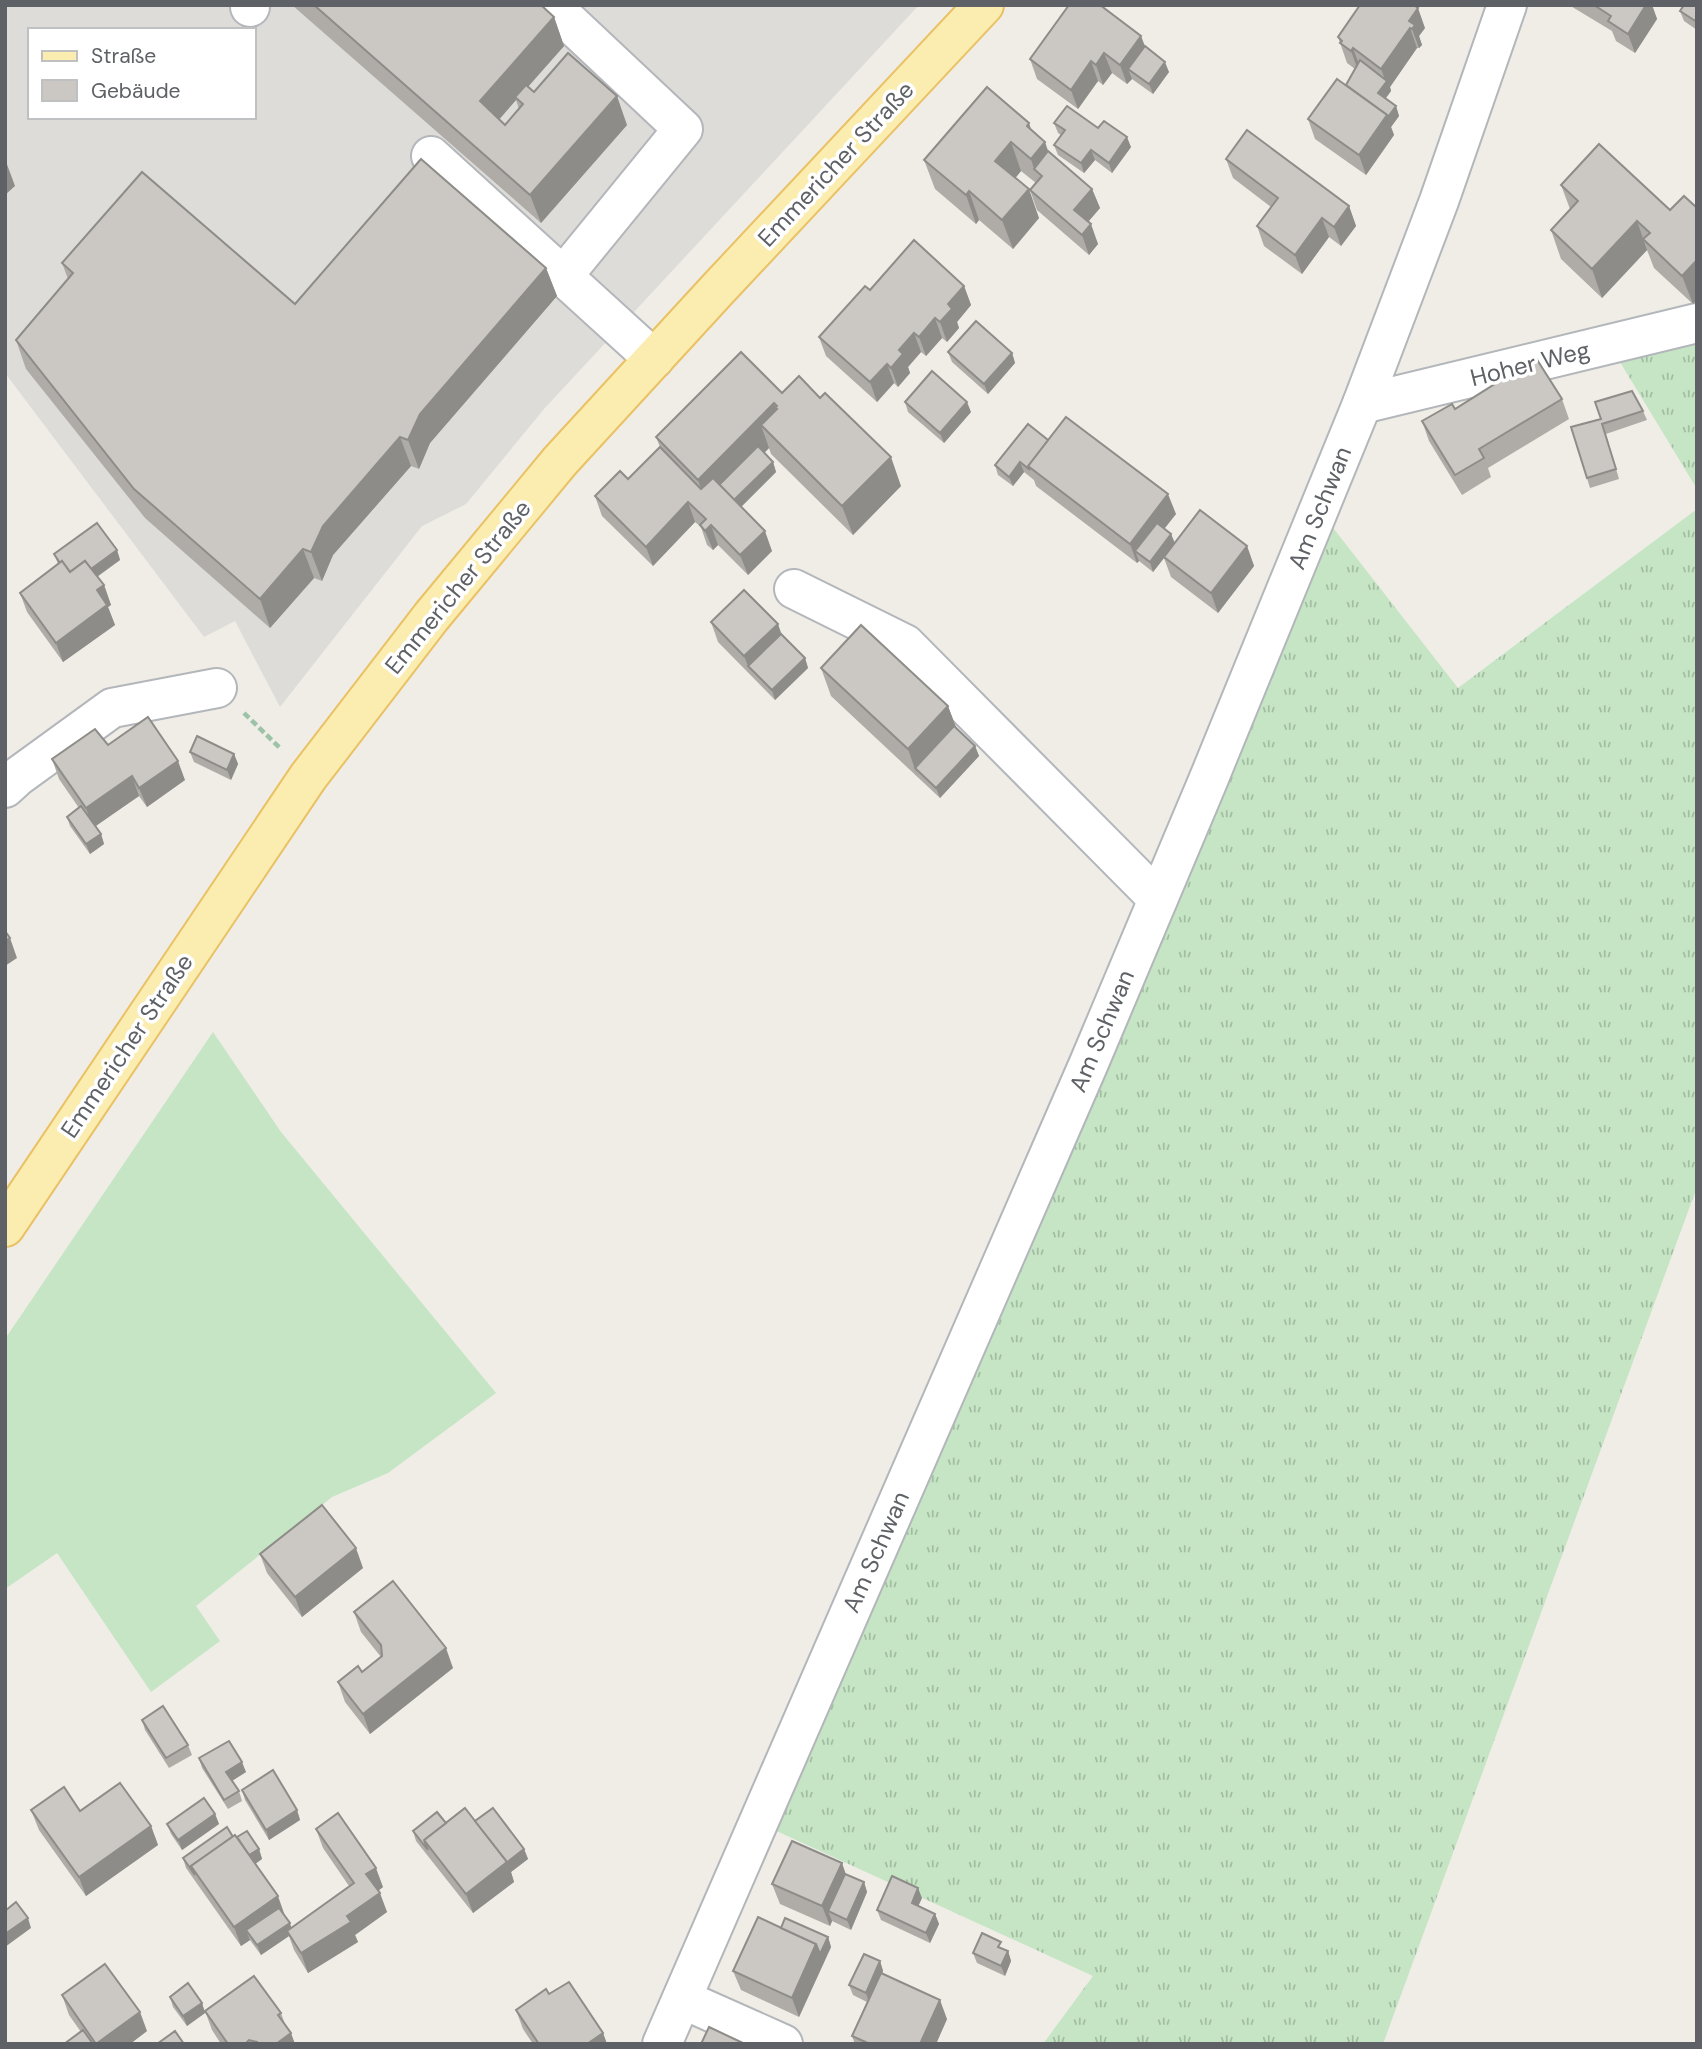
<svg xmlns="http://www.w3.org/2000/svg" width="1702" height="2049" viewBox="0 0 1702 2049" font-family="'DM Sans',sans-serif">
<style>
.industrial{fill:#dedcd8;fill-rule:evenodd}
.grass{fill:url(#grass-tufts)}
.garden{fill:#c5e5c4}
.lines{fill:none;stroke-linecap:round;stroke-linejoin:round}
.minor-casing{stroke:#b3b6ba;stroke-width:42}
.major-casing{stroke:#eac164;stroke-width:42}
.path{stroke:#9cc3a7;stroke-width:4.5;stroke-dasharray:7 3.5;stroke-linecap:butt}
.minor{stroke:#fff;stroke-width:38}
.major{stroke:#fbedaf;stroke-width:38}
.wall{fill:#afaca8;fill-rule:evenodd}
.shaded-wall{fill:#8e8c88}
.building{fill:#cbc8c3;stroke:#8e8c88;stroke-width:2}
.labels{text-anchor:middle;stroke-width:7;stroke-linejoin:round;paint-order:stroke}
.street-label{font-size:24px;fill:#5e6166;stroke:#fff}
</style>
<defs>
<pattern id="grass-tufts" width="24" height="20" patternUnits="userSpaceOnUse" patternTransform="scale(1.75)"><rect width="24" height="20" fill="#c5e5c4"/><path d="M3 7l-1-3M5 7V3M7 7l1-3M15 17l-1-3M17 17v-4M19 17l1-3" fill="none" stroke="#a3bda3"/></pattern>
</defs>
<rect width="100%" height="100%" fill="#efede6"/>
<path class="industrial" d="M5,5H919L544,409L466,504L422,526L280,707L235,621L204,637L5,373ZM30,30H254V117H30Z"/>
<g class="grass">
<polygon points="1697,340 1697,489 1620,362"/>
<polygon points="1697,509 1697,1187 1383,2044 1043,2044 1093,1976 770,1828 1330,524 1458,688"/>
</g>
<polygon class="garden" points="213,1032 281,1132 496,1393 388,1473 332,1497 196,1606 220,1641 151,1692 57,1553 5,1589 5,1339"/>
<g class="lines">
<defs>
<g id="minor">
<polyline points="250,5 250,7"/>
<polyline points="551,5 683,129 563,276"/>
<polyline points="431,156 654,359"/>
<polyline points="1362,404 1697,323"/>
<polyline points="794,589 905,644 1158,899"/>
<polyline points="5,788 17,777 112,708 217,688"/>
<polyline points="682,1999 783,2044"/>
<polyline points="662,2044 1089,1063 1207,783 1362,404 1439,201 1507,5"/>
</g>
<polyline id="major" points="5,1227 308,777 431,617 560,461 717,290 984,5"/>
</defs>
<use href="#minor" class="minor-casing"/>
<use href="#major" class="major-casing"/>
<polyline class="path" points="244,713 281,749"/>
<use href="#minor" class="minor"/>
<use href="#major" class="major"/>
</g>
<g class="wall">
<path d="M292,5H541L554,17L564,46L528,87L534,92L627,125L541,223ZM516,100L519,109L505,125L499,119Z"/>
<polygon points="1360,5 1425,28 1419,36 1422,45 1419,48 1417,48 1390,87 1391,91 1386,98 1396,106 1399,116 1391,127 1394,135 1366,175 1315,139 1308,119 1346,85 1355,69 1347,63 1338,37"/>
<polygon points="1569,5 1652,5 1657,19 1635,53 1616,41 1612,31"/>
<polygon points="1697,5 1697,30 1684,21 1680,11"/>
<polygon points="1141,36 1145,46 1169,72 1153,94 1132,79 1127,84 1112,73 1103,85 1098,81 1078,109 1037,79 1030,59"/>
<polygon points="1054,123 1098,128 1131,147 1112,173 1095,160 1084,173 1058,155 1054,145 1061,135 1058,133"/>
<polygon points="1031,130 1048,151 1092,189 1100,208 1088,222 1098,244 1089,255 1037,210 1030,190 1036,183 1021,171 1015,178 1039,218 1013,249 979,220 976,224 935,189 924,160"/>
<polygon points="1226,159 1349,206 1356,226 1341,246 1329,237 1302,274 1264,246 1257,226 1271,207 1233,178"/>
<polygon points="1561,185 1670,210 1697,208 1697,300 1693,304 1654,268 1647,250 1602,298 1561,259 1551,230 1570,209"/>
<polygon points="62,263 295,304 546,268 557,296 430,443 419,469 411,466 333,555 322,581 314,578 270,628 145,518 26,369 16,340 68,279"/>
<polygon points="964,286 971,305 957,322 959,328 947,342 942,338 926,356 921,352 908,367 910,373 898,387 894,383 877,402 826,356 819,337 870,290"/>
<polygon points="948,352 1012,353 1015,363 988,394 952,362"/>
<polygon points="782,393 901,486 853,535 771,454 769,448 764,453 773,462 776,472 741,507 772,551 748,575 718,545 713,550 707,545 701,527 695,522 653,566 602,516 595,496 628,479 660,447 656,437"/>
<polygon points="1562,399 1569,419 1488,468 1491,477 1462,495 1429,441 1422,421 1455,409"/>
<polygon points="905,402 971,412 944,443 908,412"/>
<polygon points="1643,411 1647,420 1606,434 1619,479 1590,488 1571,427"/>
<polygon points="1049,440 1176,514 1164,528 1171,534 1175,543 1247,546 1254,566 1218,613 1171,577 1164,558 1153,572 1139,561 1137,563 1036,486 1034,480 1024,472 1013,486 998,475 995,465"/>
<polygon points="117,550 120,560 97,577 104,585 111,605 108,607 115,625 63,662 27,612 20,593 58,564 54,554"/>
<polygon points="711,622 781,634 805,658 808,668 775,700 718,642"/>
<polygon points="821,668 948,706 956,728 975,746 979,756 940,798 831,696"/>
<polygon points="108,745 185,780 147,807 139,796 95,826 101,834 104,844 90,854 70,826 67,817 79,808 59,779 52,759"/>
<polygon points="190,752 234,754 238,764 231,780 194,762"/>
<polygon points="260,1554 363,1568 302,1617 267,1573"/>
<polygon points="354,1612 453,1668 370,1734 345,1702 338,1682 362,1672 381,1657 361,1632"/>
<polygon points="142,1720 188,1745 192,1755 169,1768 145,1730"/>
<polygon points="199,1758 246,1772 232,1781 239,1791 242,1801 228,1809 202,1768"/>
<polygon points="242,1790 297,1810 300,1820 269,1840 245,1800"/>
<polygon points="31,1810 151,1826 158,1845 86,1896 39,1830"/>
<polygon points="215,1814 219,1824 182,1850 171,1834 167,1824"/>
<polygon points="475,1821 524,1849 528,1859 511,1872 514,1882 473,1913 416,1841 413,1831 446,1823"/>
<polygon points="316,1829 383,1887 378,1891 387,1912 355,1935 358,1942 308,1973 294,1950 289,1936 261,1955 250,1940 241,1946 186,1868 183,1858 237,1837 259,1849 262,1859 255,1864 291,1928 349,1886 323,1848"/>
<polygon points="864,1882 867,1892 851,1930 832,1921 830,1926 780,1904 772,1884"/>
<polygon points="922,1898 918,1906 935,1914 939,1924 930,1943 881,1920 877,1910"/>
<polygon points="781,1928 828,1937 831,1947 799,2017 741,1990 733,1971"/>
<polygon points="1003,1949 1008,1951 1011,1961 1005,1976 977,1963 973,1953"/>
<polygon points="880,1961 883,1971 882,1974 947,2019 936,2044 855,2044 852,2036 867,2002 853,1995 849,1985"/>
<polygon points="549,1994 603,2033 607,2044 533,2044 523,2029 516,2010"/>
<polygon points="62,1995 147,2031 130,2044 64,2044 81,2032 69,2015"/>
<polygon points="170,1997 202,2003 205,2013 187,2026 173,2007"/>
<polygon points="205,2011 281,2013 285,2024 295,2044 221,2044 212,2030"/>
</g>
<g class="shaded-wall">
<polygon points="1646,5 1652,5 1657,19 1635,53 1628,34"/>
<polygon points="1418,8 1425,28 1419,36 1422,45 1419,48 1409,21"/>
<polygon points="554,17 564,46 517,99 515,97 516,100 490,130 480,101"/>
<polygon points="1410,28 1417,48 1390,87 1391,91 1382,103 1378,93 1386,82 1381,69"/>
<polygon points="1141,36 1148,56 1128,69 1132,79 1127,84 1120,65"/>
<polygon points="1353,48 1360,67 1358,70 1351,51"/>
<polygon points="1104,53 1112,73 1103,85 1096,65"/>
<polygon points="1091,61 1098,81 1078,109 1071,90"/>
<polygon points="1165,62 1169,72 1153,94 1149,84"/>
<polygon points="617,96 627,125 541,223 530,195"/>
<polygon points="1396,106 1399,116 1391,127 1394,135 1366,175 1359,155 1387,115"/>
<polygon points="1029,123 1038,150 1045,142 1055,171 1042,176 1034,169 1031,159 1027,126"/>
<polygon points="1127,137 1131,147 1112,173 1109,163"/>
<polygon points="1011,142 1021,171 1006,190 995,161"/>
<polygon points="1091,150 1095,160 1084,173 1081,163"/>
<polygon points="5,159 15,186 5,195"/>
<polygon points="1029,189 1039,218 1013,249 1002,220"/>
<polygon points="1092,189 1100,208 1081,230 1074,210"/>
<polygon points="969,191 979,220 976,224 966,195"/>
<polygon points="1349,206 1356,226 1341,246 1334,227"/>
<polygon points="1322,218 1329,237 1302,274 1295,255"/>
<polygon points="1637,221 1647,250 1602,298 1592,269"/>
<polygon points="1091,224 1098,244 1089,255 1082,235"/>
<polygon points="1697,260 1697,300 1693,304 1682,276"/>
<polygon points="546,268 557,296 430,443 419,469 408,440 420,414"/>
<polygon points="964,286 971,305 957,322 959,328 947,342 940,322 948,304"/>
<polygon points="935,318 942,338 926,356 919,337"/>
<polygon points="914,333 921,352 908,367 910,373 898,387 891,368 899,350"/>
<polygon points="1012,353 1015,363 988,394 984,384"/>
<polygon points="887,364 894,383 877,402 870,382"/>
<polygon points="967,402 971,412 944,443 940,433"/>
<polygon points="774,403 784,433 761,425 769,448 708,509 698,480"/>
<polygon points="400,437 411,466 333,555 322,581 311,552 323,526"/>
<polygon points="891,457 901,486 853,535 842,506"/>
<polygon points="773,462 776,472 735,513 731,503"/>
<polygon points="1020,462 1024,472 1013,486 1009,477"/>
<polygon points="1168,494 1176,514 1143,556 1135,551 1139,561 1137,563 1130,544"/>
<polygon points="688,502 695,522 653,566 646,547"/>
<polygon points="711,525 718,545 713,550 705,531"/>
<polygon points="765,531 772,551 748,575 740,555"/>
<polygon points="1171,534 1175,544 1153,572 1150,562"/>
<polygon points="1247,546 1254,566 1218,613 1211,593"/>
<polygon points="303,549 314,578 270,628 260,599"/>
<polygon points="117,550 120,560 77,591 74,581"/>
<polygon points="104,585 111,605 108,607 115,625 63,662 56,643 97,590"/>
<polygon points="778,624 785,644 748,666 744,656"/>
<polygon points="805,658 808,668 775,700 772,690"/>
<polygon points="948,706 959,735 915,768 918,778 908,749"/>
<polygon points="975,746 979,756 940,798 936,788"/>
<polygon points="234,754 238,764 231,780 227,770"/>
<polygon points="178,761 185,780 147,807 139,788"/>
<polygon points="132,776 139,796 93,828 86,808"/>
<polygon points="101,834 104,844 90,854 86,844"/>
<polygon points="10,938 17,958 5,966 5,941"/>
<polygon points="356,1548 363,1568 302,1617 295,1597"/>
<polygon points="446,1648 453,1668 370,1734 363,1714"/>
<polygon points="242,1762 246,1772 230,1782 226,1772"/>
<polygon points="297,1810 300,1820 269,1840 266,1830"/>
<polygon points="215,1814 219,1824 182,1850 178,1840"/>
<polygon points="151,1826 158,1845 86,1896 79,1877"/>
<polygon points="259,1849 262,1859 251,1867 247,1857"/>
<polygon points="524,1849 528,1859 511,1872 514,1882 473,1913 466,1894"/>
<polygon points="842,1863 849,1883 828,1911 832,1921 830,1926 822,1906"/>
<polygon points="376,1868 383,1887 374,1894 366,1874"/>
<polygon points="864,1882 867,1892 851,1930 847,1920"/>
<polygon points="918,1888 922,1898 915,1913 912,1903"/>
<polygon points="380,1893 387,1912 355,1935 358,1942 308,1973 301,1953 347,1916"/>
<polygon points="278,1896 285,1916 246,1930 250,1940 241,1946 234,1927"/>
<polygon points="935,1914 939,1924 930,1943 926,1933"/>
<polygon points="28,1918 31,1928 5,1947 5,1934"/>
<polygon points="290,1923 293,1933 287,1931 289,1936 261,1955 257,1945"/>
<polygon points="828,1937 831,1947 799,2017 792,1998 816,1944"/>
<polygon points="1008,1951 1011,1961 1005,1976 1001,1966"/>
<polygon points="880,1961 883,1971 869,2003 866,1993"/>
<polygon points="940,2000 947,2019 936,2044 920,2044"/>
<polygon points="202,2003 205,2013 187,2026 183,2016"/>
<polygon points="140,2012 147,2031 130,2044 96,2044"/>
<polygon points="291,2033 295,2044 276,2044"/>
<polygon points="603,2033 607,2044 587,2044"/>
</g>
<g class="building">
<polygon points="314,5 541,5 554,17 480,101 505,125 523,104 515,97 526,85 534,92 568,53 617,96 530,195"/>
<polygon points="1069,5 1100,5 1141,36 1120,65 1104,53 1096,65 1091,61 1071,90 1030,59"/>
<polygon points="1360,5 1414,5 1418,8 1409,21 1415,25 1412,29 1410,28 1381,69 1353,48 1351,51 1340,43 1342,41 1338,37"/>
<polygon points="1594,5 1646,5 1628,34 1608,21 1611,16"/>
<polygon points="1684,5 1697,5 1697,22 1680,11"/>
<polygon points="1145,46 1165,62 1149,84 1128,69"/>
<polygon points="1360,60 1387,81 1378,93 1396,106 1388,117 1387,115 1346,85"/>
<polygon points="1337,79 1387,115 1359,155 1308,119"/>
<polygon points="987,87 1029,123 1027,126 1045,142 1031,159 1011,142 995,161 1029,189 1002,220 969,191 966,195 924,160"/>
<polygon points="1067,106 1098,128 1104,121 1127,137 1109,163 1091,150 1081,163 1054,145 1065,130 1054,123"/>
<polygon points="1247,130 1349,206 1334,227 1322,218 1295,255 1257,226 1278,198 1226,159"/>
<polygon points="1599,144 1670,210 1684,196 1697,208 1697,260 1682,276 1643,239 1650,233 1637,221 1592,269 1551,230 1578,201 1561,185"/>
<polygon points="1048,151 1092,189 1074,210 1091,224 1082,235 1030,190 1042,176 1034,169"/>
<polygon points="421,159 546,268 420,414 408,440 400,437 323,526 311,552 303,549 260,599 134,489 16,340 73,273 62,263 142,172 295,304"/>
<polygon points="914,240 964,286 948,304 952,309 940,322 935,318 919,337 914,333 899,350 903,354 891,368 887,364 870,382 819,337 865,286 870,290"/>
<polygon points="976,321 1012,353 984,384 948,352"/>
<polygon points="741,352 782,393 799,376 820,398 825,393 891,457 842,506 761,425 777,409 775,408 777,406 774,403 698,480 656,437"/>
<polygon points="1536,358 1562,399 1479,449 1484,458 1455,475 1422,421 1452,404 1455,409"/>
<polygon points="932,371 967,402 940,433 905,402"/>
<polygon points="1632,391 1643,411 1602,424 1616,469 1587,478 1571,427 1601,419 1595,402"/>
<polygon points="1066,417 1168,494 1130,544 1028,466"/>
<polygon points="1028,424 1048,440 1028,466 1030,470 1020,462 1009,477 995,465"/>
<polygon points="758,446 773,462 734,500 719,485"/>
<polygon points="660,447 701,489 713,478 765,531 740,555 711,525 705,531 700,525 706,519 688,502 646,547 595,496 620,471 628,479"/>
<polygon points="1200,510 1247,546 1211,593 1164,557"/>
<polygon points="97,523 117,550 91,569 85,561 70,572 62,561 60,563 54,554"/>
<polygon points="1157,523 1171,534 1150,562 1135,551"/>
<polygon points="62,561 70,572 85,561 104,585 97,590 107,605 56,643 20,593"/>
<polygon points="744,590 778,624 744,656 711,622"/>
<polygon points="861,625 948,706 908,749 821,668"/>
<polygon points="781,634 805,658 772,690 748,666"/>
<polygon points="148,717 178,761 139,788 132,776 86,808 52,759 95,729 108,745"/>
<polygon points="954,726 975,746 936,788 915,768"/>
<polygon points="197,736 234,754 227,770 190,752"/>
<polygon points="81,806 101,834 86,844 67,817"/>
<polygon points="5,931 10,938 5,941"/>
<polygon points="322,1505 356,1548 295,1597 260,1554"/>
<polygon points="393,1581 446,1648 363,1714 338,1682 358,1666 362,1672 382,1656 381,1645 354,1612"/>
<polygon points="163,1706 188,1745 166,1758 142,1720"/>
<polygon points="229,1741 242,1762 226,1772 239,1791 224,1800 199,1758"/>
<polygon points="273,1770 297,1810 266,1830 242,1790"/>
<polygon points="120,1783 151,1826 79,1877 31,1810 64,1787 80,1811"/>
<polygon points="204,1798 215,1814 178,1840 167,1824"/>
<polygon points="465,1808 507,1862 466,1894 424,1840"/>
<polygon points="493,1808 524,1849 505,1864 507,1862 475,1821"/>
<polygon points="437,1812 446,1823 424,1840 428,1850 413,1831"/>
<polygon points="338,1813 376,1868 366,1874 380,1893 347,1916 351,1922 301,1953 287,1931 354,1883 316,1829"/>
<polygon points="227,1827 233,1837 191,1866 195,1875 183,1858"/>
<polygon points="247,1831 259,1849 249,1855 237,1837"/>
<polygon points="235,1835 278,1896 234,1927 191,1866"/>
<polygon points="792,1841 842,1863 822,1906 772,1884"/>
<polygon points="845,1874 864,1882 847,1920 828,1911"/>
<polygon points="892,1876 918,1888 912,1903 935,1914 926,1933 877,1910"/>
<polygon points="16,1902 28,1918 5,1934 5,1911"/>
<polygon points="279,1908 290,1923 257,1945 246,1930"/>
<polygon points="758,1917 816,1944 792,1998 733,1971"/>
<polygon points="785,1918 828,1937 820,1954 816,1944 781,1928"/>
<polygon points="982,1933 1001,1942 998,1947 1008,1951 1001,1966 973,1953"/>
<polygon points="864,1954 880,1961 866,1993 849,1985"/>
<polygon points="105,1964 140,2012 96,2044 62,1995"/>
<polygon points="881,1973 940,2000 920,2044 870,2044 852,2036"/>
<polygon points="254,1976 281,2013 278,2015 291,2033 276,2044 259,2044 257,2042 249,2040 245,2044 228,2044 205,2011"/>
<polygon points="569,1982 603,2033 587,2044 539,2044 516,2010 546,1989 549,1994"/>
<polygon points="188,1983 202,2003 183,2016 170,1997"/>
<polygon points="709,2027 745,2044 701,2044"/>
<polygon points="83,2030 93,2044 64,2044"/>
<polygon points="175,2031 184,2044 157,2044"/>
</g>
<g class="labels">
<g class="street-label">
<text transform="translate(836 164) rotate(-47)" y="8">Emmericher Straße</text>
<text transform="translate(1530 364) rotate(-14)" y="8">Hoher Weg</text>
<text transform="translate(1320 508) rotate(-68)" y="8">Am Schwan</text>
<text transform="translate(458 587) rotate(-51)" y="8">Emmericher Straße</text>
<text transform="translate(1102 1031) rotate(-67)" y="8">Am Schwan</text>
<text transform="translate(127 1046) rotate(-56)" y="8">Emmericher Straße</text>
<text transform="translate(876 1552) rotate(-66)" y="8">Am Schwan</text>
</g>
</g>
<rect width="1702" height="2049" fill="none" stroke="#5e6166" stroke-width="14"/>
<rect x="28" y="28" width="228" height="91" fill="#ffffff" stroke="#bfc0c2" stroke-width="2"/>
<rect x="42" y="51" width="35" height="10" fill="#fbedaf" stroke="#bfc0c2" stroke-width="2"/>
<text x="91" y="63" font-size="21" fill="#5e6166">Straße</text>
<rect x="42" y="80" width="35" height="21" fill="#cbc8c3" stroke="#bfc0c2" stroke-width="2"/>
<text x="91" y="98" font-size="21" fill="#5e6166">Gebäude</text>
</svg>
